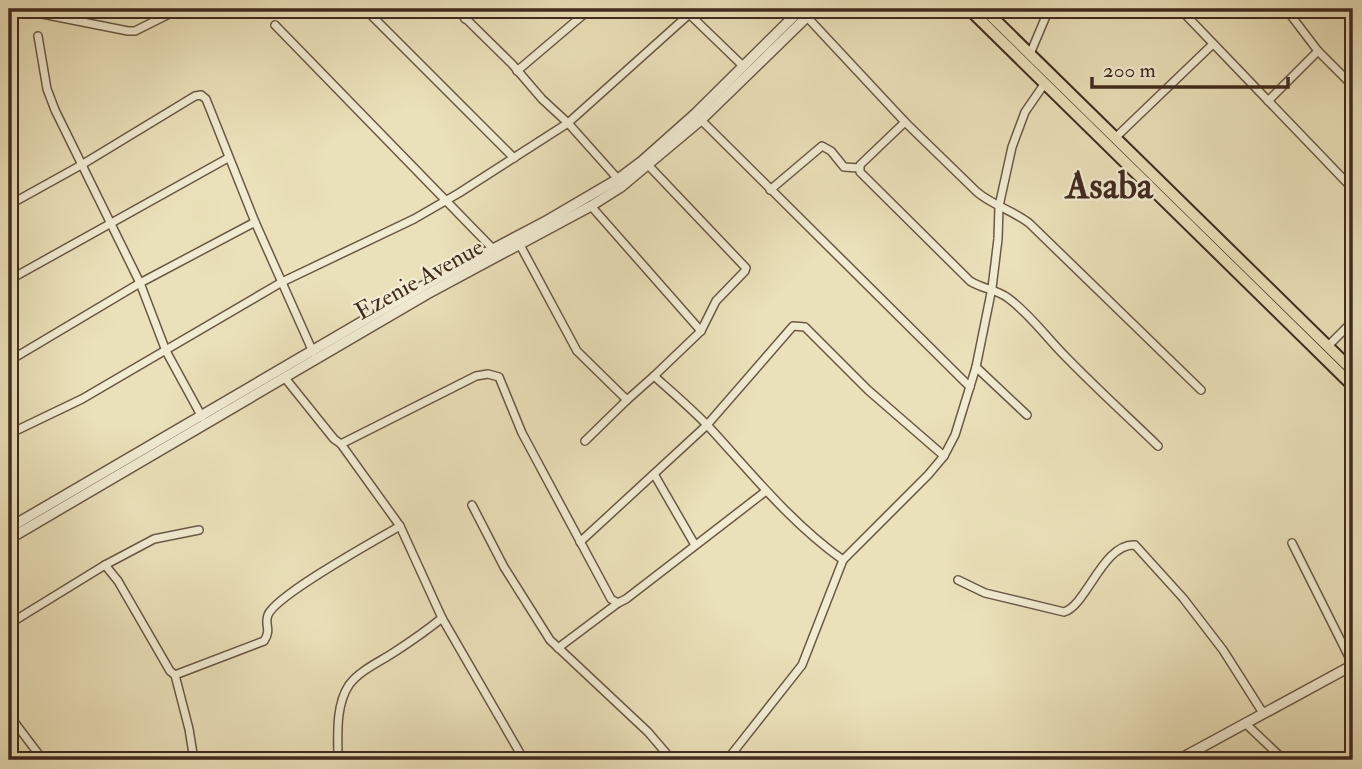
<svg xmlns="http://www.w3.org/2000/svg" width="1362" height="769" viewBox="0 0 1362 769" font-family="'IM FELL Double Pica',serif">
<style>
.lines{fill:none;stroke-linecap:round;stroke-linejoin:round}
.minor-casing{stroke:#6a5845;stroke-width:10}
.tertiary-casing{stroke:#6a5845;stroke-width:12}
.trunk-casing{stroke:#402a1e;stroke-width:14}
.minor{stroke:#f1ebd2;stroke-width:7}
.tertiary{stroke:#f1ebd2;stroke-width:9}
.trunk{stroke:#eae0b9;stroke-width:10}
.labels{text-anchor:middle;stroke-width:5;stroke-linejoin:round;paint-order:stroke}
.street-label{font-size:24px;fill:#402a1e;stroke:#f1ebd2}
.town-label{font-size:38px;font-weight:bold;fill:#402a1e;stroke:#f1ebd2}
</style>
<rect width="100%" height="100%" fill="#eae0b9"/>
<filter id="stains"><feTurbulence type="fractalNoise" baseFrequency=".00286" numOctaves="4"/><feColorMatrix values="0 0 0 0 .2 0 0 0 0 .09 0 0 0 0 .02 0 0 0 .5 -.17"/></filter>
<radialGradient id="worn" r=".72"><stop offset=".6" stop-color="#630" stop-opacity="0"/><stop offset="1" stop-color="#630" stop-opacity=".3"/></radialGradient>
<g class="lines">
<defs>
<g id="minor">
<polyline points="17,9 128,31 135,31 179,9"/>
<polyline points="365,9 514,158"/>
<polyline points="456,9 512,64 542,99 568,123 618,179"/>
<polyline points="684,9 743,66"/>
<polyline points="1180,9 1353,189"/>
<polyline points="1286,9 1318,51 1353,86"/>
<path d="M807,17L905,122L977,192C992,205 1012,210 1029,223L1201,390"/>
<polyline points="465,19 476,9"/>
<polyline points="275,25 493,249"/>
<polyline points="38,36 47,89 55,110 140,283 166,351 202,417"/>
<polyline points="1030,54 1049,9"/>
<polyline points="517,71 590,9"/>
<polyline points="1268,101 1318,51"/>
<polyline points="701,120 970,387"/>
<path d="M905,122L860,165V172L970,281C982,289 996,289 1008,298C1030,314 1046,337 1065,356C1095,387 1127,416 1158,446"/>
<polyline points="1115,138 1213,44"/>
<polyline points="649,166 746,268 745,271 716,301 701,331 654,376"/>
<polyline points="770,190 822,146 831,151 844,167 859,168"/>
<polyline points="9,205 83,164 195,96 201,95 206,99 255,222 313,352"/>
<polyline points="591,206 701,331"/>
<path d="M520,245L577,351L627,400L654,376C672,392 692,409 709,427C752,474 791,523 843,560"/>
<polyline points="9,280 228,158"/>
<polyline points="1328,346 1353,321"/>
<polyline points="9,361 140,283 255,222"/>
<polyline points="976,367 1027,415"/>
<polyline points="285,378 334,439 341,444 400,526 442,618 524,760"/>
<polyline points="9,434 82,399 282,282 414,219 459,193 568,123 695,9"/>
<polyline points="585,441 627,400"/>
<polyline points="341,444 476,376 488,374 499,377 522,433 611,599 618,603 626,599 766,491"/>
<polyline points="654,474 695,545"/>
<polyline points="472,505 504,567 550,640 648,732 672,760"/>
<polyline points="580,542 707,425 793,326 805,327 868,390 944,456"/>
<polyline points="1292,543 1353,665"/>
<polyline points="105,565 154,539 199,530"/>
<path d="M958,580L985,593L1064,612C1087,605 1103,543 1135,545L1183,598L1223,650L1263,713"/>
<polyline points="9,624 105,565 118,581 170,671 175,675 189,729 194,760"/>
<polyline points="558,648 618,603"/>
<path d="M175,675L264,641C272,629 264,625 268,615C276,595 376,540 400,526"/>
<polyline points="9,715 43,760"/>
<polyline points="1245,723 1284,760"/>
<path d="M338,760C338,737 335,706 349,685C359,671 379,662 393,653C410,642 426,631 442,618"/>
<polyline points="727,760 802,665 843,560 928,475 944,456 955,435 976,367 992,288 998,239 999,206 1012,147 1025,112 1045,83"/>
</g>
<g id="tertiary">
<polyline points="9,528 423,286 548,220 618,179 642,161 696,113 801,9"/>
<polyline points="9,539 427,294 591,206 621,187 701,120 815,9"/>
<polyline points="1178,760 1353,665"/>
</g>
<g id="trunk">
<polyline points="969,9 1353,386"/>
<polyline points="984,9 1353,371"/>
</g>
</defs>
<use href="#minor" class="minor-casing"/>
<use href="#tertiary" class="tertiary-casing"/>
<use href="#trunk" class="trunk-casing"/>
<use href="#minor" class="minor"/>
<use href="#tertiary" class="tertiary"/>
<use href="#trunk" class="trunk"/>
</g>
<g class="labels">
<g class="street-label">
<text transform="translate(419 279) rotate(-29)" y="8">Ezenie Avenue</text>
</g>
<g class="town-label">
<text x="1109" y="198">Asaba</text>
</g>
</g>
<rect width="1362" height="769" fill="none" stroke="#eae0b9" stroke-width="35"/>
<rect x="10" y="10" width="1341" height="748" fill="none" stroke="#402a1e" stroke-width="3.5"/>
<rect x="18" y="18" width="1327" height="734" fill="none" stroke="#402a1e" stroke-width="2"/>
<path d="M1092 77v10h196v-10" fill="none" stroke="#402a1e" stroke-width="3.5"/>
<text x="1103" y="77" font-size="21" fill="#402a1e" stroke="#f1ebd2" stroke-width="5" paint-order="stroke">200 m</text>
<rect width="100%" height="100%" filter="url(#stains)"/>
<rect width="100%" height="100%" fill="url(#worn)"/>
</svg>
